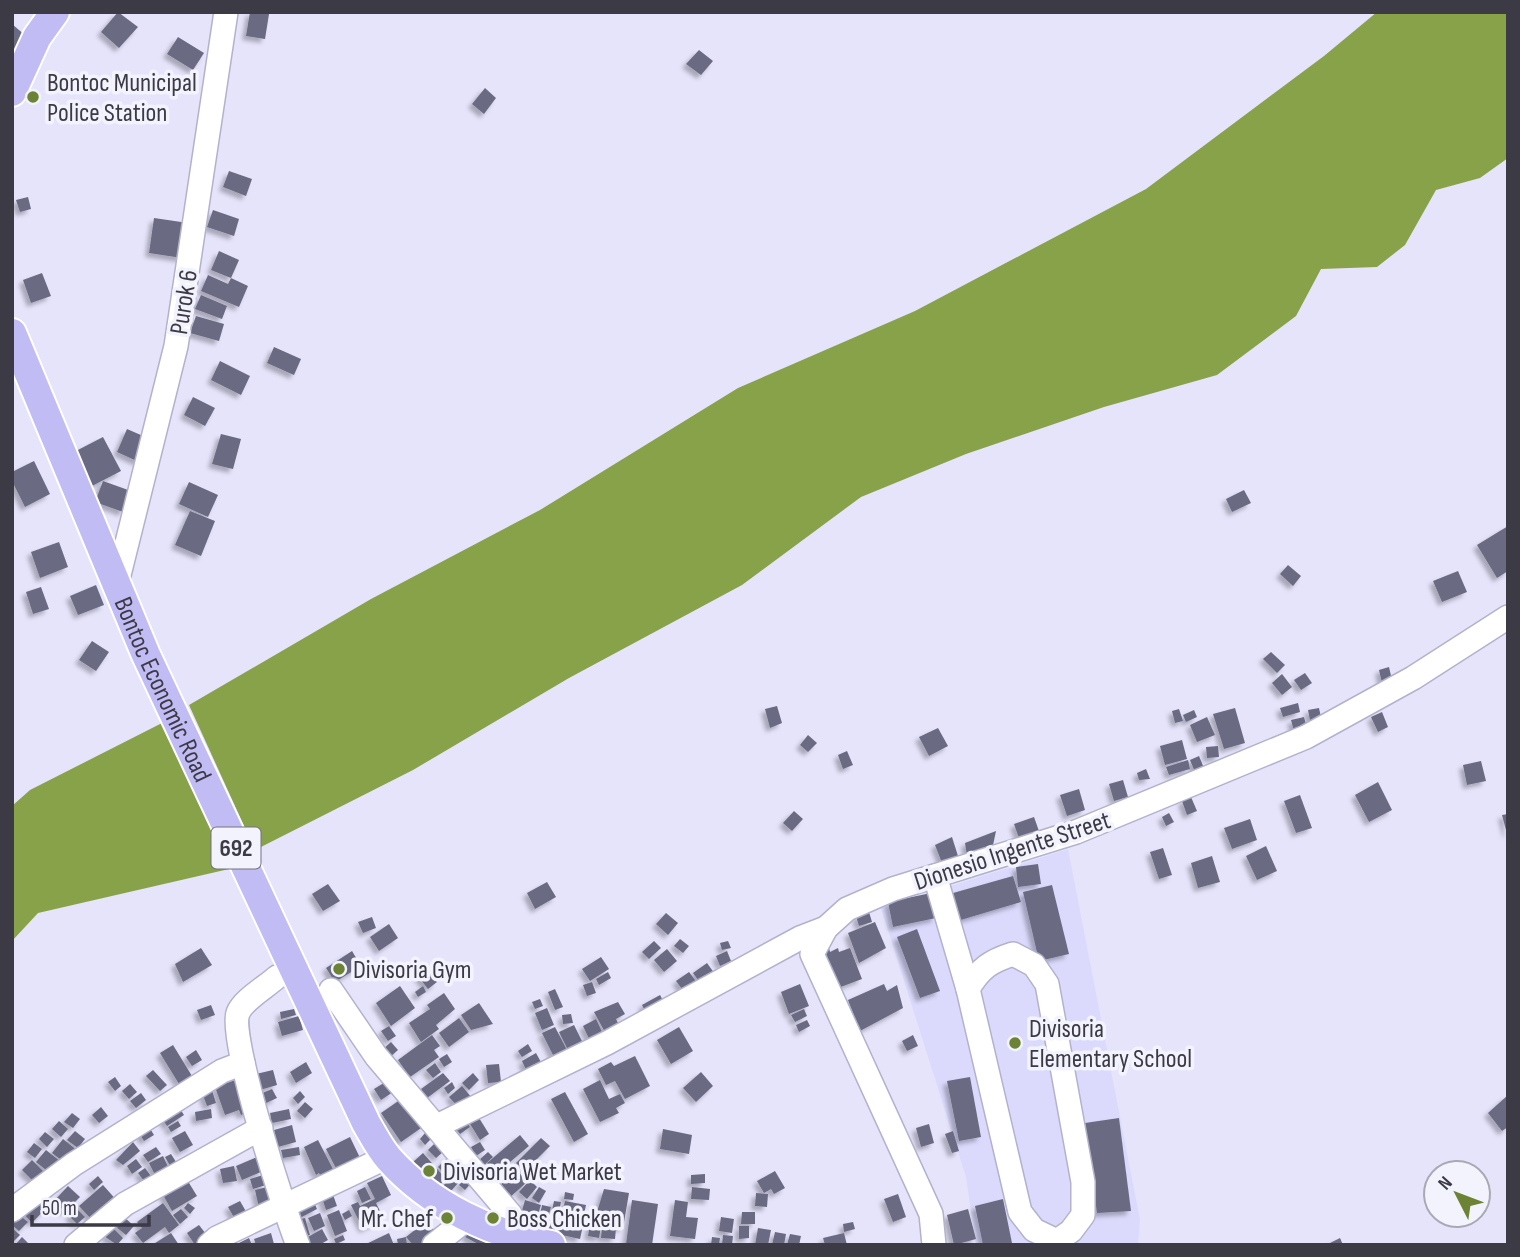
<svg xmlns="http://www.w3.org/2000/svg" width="1520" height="1257" viewBox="0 0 1520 1257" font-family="'Sofia Sans Condensed',sans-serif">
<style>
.built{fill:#dbdafd}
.water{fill:#88a24a}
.building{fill:#6b6a82;filter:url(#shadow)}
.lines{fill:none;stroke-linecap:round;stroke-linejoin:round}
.minor-casing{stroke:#b3b2cd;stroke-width:26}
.major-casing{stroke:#fff;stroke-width:32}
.minor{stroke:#fff;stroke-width:23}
.major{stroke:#c2bcf5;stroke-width:28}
.poi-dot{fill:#6c8234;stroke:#f3f3fe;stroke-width:2.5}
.labels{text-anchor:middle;stroke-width:7;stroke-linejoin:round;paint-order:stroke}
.shield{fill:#f3f3fe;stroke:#72727c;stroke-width:2}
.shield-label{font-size:24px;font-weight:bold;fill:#3b3a45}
.poi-label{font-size:26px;fill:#3b3a45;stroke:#f3f3fe;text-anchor:start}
.street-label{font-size:26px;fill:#3b3a45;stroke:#f3f3fe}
</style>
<defs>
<filter id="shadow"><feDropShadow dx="-4" dy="4" stdDeviation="2" flood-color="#0004"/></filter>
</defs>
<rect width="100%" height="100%" fill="#e5e4fb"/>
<polygon class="built" points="1068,849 1140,1220 1138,1245 976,1245 966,1177 881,908"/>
<g class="water">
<polygon points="1377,12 1508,12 1508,158 1480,178 1436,190 1405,245 1377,267 1321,269 1296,316 1217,375 1104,407 966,454 861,497 742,585 569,678 413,770 255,850 189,705 371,599 540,510 738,388 915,311 1146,189 1324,56"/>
<polygon points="162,723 229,869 38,913 12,941 12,806 30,790"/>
</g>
<g class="building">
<polygon points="118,12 138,27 119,48 101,32"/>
<polygon points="250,12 269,14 265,39 246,36"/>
<polygon points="12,24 26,36 12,52"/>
<polygon points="178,37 204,53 193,70 167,54"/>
<polygon points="699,50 713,61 701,75 686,64"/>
<polygon points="485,88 496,98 484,114 472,104"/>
<polygon points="229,171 252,179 246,196 223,187"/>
<polygon points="28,197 31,209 20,212 16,200"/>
<polygon points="213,210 239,219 234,236 207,227"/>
<polygon points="154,218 188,223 182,258 149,253"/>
<polygon points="219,251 239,260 231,278 211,270"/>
<polygon points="42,273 51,296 31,303 23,280"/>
<polygon points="208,275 228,284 231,278 248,286 239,307 201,291"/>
<polygon points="201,295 227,306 222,319 195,309"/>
<polygon points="196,316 224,324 219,341 190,333"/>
<polygon points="274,347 301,359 294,375 267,363"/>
<polygon points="220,361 250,376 241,395 211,380"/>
<polygon points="193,397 215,408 205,426 184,415"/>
<polygon points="127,429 150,439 139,462 117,452"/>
<polygon points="221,434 241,439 233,469 212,464"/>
<polygon points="103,437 121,471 92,486 74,452"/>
<polygon points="34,461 50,494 25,507 12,481 12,472"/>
<polygon points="103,481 131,491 123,512 95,502"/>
<polygon points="189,482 218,495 208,517 179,504"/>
<polygon points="1244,490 1251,503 1232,512 1226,499"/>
<polygon points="190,511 215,521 201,556 175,545"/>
<polygon points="1508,526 1508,571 1497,578 1477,545"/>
<polygon points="59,542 68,567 40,578 31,552"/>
<polygon points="1288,565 1301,576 1293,586 1280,574"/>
<polygon points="1458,571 1467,592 1442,602 1433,581"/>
<polygon points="96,585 104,605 78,615 70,596"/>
<polygon points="41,587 49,609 33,614 26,592"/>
<polygon points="92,641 109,652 96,671 79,660"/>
<polygon points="1271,652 1285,665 1277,673 1263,659"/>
<polygon points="1389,667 1392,680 1382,683 1379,670"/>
<polygon points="1305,673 1312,683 1301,690 1294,680"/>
<polygon points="1282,674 1292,687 1282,695 1272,683"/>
<polygon points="1298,703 1300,712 1283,717 1280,708"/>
<polygon points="777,706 782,723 770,728 765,709"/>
<polygon points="1235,708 1245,743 1224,749 1213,714"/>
<polygon points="1319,708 1322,722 1311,725 1308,710"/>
<polygon points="1179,709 1183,721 1175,723 1172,711"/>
<polygon points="1194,710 1197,717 1186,722 1183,715"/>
<polygon points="1382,712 1388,727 1378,732 1371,717"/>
<polygon points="1207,717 1215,735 1197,742 1190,725"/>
<polygon points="1304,717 1307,728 1294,731 1291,720"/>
<polygon points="938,728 948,746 929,756 919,737"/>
<polygon points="808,735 817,743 808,752 800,745"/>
<polygon points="1182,740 1187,759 1165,765 1160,746"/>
<polygon points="1218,746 1219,757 1207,758 1206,747"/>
<polygon points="847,751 853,765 843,769 838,755"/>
<polygon points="1199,756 1204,768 1195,772 1190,760"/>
<polygon points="1188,760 1190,769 1169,775 1166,767"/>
<polygon points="1481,761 1486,781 1467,785 1463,765"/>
<polygon points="1146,769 1150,779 1139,780 1137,773"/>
<polygon points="1123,780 1128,797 1114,801 1109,784"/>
<polygon points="1378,782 1392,810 1369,822 1355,795"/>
<polygon points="1079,789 1085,810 1067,816 1060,795"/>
<polygon points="1300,795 1312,828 1296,833 1284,801"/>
<polygon points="1191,797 1197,811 1187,815 1182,801"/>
<polygon points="794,811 803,819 792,831 783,823"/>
<polygon points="1169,813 1174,822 1166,826 1162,817"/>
<polygon points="1508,814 1508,834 1507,834 1502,815"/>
<polygon points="1034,817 1040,834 1020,841 1014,824"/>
<polygon points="1250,819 1257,840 1232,849 1224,828"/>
<polygon points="996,831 992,850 967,856 965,843"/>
<polygon points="952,837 958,856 942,863 935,845"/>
<polygon points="1266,846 1277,871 1257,880 1246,856"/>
<polygon points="1163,848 1172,875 1159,879 1150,852"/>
<polygon points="1212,856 1220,882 1198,888 1191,863"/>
<polygon points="1038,864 1041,884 1018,887 1016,867"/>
<polygon points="1013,876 1021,902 954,922 946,895"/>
<polygon points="547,882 556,897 535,909 527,893"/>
<polygon points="328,884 340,901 323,911 312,894"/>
<polygon points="1052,885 1069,954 1039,961 1023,892"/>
<polygon points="931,893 936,918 893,927 888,902"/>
<polygon points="869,912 872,922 859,926 856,916"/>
<polygon points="666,913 678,923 668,935 656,924"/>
<polygon points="372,917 376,928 363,933 358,922"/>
<polygon points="875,922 886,948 859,963 848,933"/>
<polygon points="389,924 398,938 379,951 370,937"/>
<polygon points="917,929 940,991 920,998 897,937"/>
<polygon points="680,939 689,946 683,953 674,946"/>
<polygon points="654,941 661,948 649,959 642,952"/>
<polygon points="728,941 731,948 722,950 720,943"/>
<polygon points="201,948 212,965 183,982 175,964"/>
<polygon points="829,948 830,952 838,948 839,952 850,948 862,979 838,988 830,966 822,969 817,953"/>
<polygon points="667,949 677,961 664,972 654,960"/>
<polygon points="352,951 361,966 335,982 326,968"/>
<polygon points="727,951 731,961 720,966 716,956"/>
<polygon points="601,957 609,969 590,981 582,969"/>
<polygon points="707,963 715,974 701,984 693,973"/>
<polygon points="426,969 437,982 428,989 418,976"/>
<polygon points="608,972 611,978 599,985 596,979"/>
<polygon points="689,972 698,984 685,993 676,981"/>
<polygon points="592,982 596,993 587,996 583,985"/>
<polygon points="800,984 809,1006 789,1014 781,992"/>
<polygon points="884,984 887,991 897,985 903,1008 860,1031 848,1000"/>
<polygon points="400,986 415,1008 391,1026 376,1003"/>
<polygon points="423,986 426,992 418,997 415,992"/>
<polygon points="555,989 563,1007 555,1010 548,992"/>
<polygon points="444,993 455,1009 436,1025 439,1029 421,1042 409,1023 430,1009 427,1005"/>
<polygon points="660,995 666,1006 647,1015 642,1005"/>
<polygon points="540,999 543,1006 535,1009 532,1002"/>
<polygon points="618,1002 625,1014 616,1019 620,1027 606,1034 594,1012"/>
<polygon points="479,1003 493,1024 471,1030 461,1015"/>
<polygon points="211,1005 215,1015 201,1020 197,1010"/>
<polygon points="547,1008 554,1025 542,1030 535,1013"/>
<polygon points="294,1009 296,1015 281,1019 280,1012"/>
<polygon points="804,1009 807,1016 795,1022 791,1015"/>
<polygon points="571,1014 573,1023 563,1024 562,1015"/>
<polygon points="299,1016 303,1030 282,1036 278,1022"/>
<polygon points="459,1018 469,1032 449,1047 439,1033"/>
<polygon points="596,1019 604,1036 591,1043 583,1026"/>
<polygon points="807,1020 810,1026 799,1032 796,1025"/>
<polygon points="574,1025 586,1049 571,1056 559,1032"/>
<polygon points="389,1026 396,1036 388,1041 381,1031"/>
<polygon points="555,1027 567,1050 554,1057 542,1033"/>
<polygon points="679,1027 693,1051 671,1064 657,1040"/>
<polygon points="432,1035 440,1046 434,1050 439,1057 410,1077 398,1060"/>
<polygon points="913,1035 918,1046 907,1051 902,1041"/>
<polygon points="391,1042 398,1050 389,1058 382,1050"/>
<polygon points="528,1044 532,1051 522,1057 518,1051"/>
<polygon points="173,1045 192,1076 179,1084 160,1053"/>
<polygon points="196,1050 202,1060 192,1066 186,1057"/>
<polygon points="536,1053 542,1064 527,1072 522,1061"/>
<polygon points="447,1054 452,1062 444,1067 439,1059"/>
<polygon points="635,1056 650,1086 625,1099 615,1081 606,1085 598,1069 611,1062 614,1066"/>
<polygon points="306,1062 312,1073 296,1083 290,1072"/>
<polygon points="435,1063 441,1072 433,1078 426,1070"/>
<polygon points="499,1064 501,1082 488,1083 486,1065"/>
<polygon points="153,1070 167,1085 160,1091 146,1076"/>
<polygon points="273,1070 277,1085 260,1090 256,1074"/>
<polygon points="701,1072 713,1086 696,1102 683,1088"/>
<polygon points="443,1073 450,1081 427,1098 421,1089"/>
<polygon points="473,1073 479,1080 469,1090 462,1083"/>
<polygon points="115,1077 121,1086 115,1091 108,1082"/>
<polygon points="970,1077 981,1137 959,1141 947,1081"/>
<polygon points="238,1079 250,1112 241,1115 239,1110 225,1115 215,1087"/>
<polygon points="600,1080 609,1099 620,1094 625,1103 616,1108 619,1113 600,1122 583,1089"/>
<polygon points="387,1081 393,1092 381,1100 374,1089"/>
<polygon points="452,1082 455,1088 448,1094 444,1088"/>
<polygon points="130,1084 137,1092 129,1099 122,1091"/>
<polygon points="462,1086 472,1098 460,1109 449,1097"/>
<polygon points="211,1087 216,1103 207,1106 201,1090"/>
<polygon points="272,1089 277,1098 264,1104 260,1094"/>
<polygon points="300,1091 305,1097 298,1104 293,1098"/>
<polygon points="565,1092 588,1134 574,1142 551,1099"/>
<polygon points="141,1093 146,1100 136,1108 130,1101"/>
<polygon points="1508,1095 1508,1127 1502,1131 1488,1113"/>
<polygon points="404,1097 424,1126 401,1142 381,1113"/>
<polygon points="305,1102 313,1109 305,1118 297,1111"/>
<polygon points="176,1103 184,1115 167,1126 159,1114"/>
<polygon points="101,1107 108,1116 99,1123 92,1115"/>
<polygon points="211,1109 212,1118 196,1121 195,1112"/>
<polygon points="289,1109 291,1119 272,1123 270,1113"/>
<polygon points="72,1113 80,1119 73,1128 64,1122"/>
<polygon points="476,1113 489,1134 480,1140 467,1119"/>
<polygon points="464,1118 470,1127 460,1134 454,1126"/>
<polygon points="1119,1118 1131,1211 1097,1213 1085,1123"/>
<polygon points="59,1121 68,1129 61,1137 52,1129"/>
<polygon points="178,1121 181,1126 171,1132 168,1127"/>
<polygon points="146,1122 154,1135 144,1141 136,1128"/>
<polygon points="929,1124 934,1143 921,1147 916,1128"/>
<polygon points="292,1125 296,1142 278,1147 274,1130"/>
<polygon points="663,1129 692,1135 689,1154 660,1149"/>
<polygon points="75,1131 85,1139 78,1148 67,1140"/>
<polygon points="185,1131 193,1145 180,1152 172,1138"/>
<polygon points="953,1131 959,1151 952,1153 945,1134"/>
<polygon points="45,1132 54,1139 47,1147 39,1139"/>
<polygon points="425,1133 431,1139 425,1145 420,1139"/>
<polygon points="520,1135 529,1146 496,1174 487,1163"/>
<polygon points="350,1137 362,1162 339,1174 326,1149"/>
<polygon points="541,1138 550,1146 525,1171 516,1163"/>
<polygon points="63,1139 79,1152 68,1165 52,1153"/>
<polygon points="318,1140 334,1171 321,1177 319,1173 316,1175 304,1147"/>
<polygon points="133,1142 140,1151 123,1165 116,1160"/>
<polygon points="480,1142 485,1150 476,1156 471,1147"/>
<polygon points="34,1143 42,1149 35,1158 27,1152"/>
<polygon points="435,1143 443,1152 436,1158 428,1150"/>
<polygon points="156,1147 161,1154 148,1162 143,1155"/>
<polygon points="299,1147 300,1155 283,1158 281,1150"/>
<polygon points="46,1150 61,1162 51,1174 36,1162"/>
<polygon points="488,1152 493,1157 483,1166 478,1161"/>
<polygon points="423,1153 446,1179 436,1188 413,1162"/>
<polygon points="171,1154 178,1165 172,1169 165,1157"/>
<polygon points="163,1156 169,1169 156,1177 149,1163"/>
<polygon points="449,1156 455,1162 444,1173 438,1167"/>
<polygon points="257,1157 263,1171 242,1180 236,1166"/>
<polygon points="136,1159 142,1167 132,1174 127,1166"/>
<polygon points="32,1160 44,1172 34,1182 22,1170"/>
<polygon points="234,1166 237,1181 223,1183 220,1169"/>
<polygon points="145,1168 151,1176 144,1181 138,1173"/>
<polygon points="517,1170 527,1182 508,1199 498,1187"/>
<polygon points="775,1171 785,1188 774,1194 771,1189 764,1193 757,1181"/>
<polygon points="705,1174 705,1183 691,1184 691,1175"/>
<polygon points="263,1175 266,1185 253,1189 250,1179"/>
<polygon points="453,1175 460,1181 450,1192 443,1186"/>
<polygon points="98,1176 103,1182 94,1190 89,1184"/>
<polygon points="382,1176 391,1195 376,1203 384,1219 363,1229 351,1205 358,1202 360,1206 375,1199 367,1183"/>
<polygon points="467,1176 473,1181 465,1190 459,1185"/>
<polygon points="186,1178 197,1196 172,1211 162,1193"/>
<polygon points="530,1180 537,1187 527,1199 519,1192"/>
<polygon points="103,1185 119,1203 92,1220 79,1206"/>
<polygon points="68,1186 80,1197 65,1212 54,1201"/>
<polygon points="271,1186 274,1205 259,1208 255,1190"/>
<polygon points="365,1187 371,1199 362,1203 357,1191"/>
<polygon points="539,1187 546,1191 539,1203 532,1198"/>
<polygon points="692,1187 710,1189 709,1200 691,1199"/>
<polygon points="604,1189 629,1193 623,1228 606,1225 607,1220 601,1219 602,1213 597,1212"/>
<polygon points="332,1192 337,1206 326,1210 321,1195"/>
<polygon points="565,1192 574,1194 573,1200 564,1199"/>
<polygon points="756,1193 768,1194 767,1207 755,1206"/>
<polygon points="40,1194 50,1204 32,1223 22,1212"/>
<polygon points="898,1194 906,1217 893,1222 884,1199"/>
<polygon points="1003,1199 1012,1243 983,1245 975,1206"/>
<polygon points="525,1200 541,1205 535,1223 520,1218"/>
<polygon points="632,1200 658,1204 652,1245 626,1244"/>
<polygon points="675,1200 688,1202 686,1217 698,1218 695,1239 670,1236"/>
<polygon points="240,1201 248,1215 236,1221 228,1207"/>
<polygon points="554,1201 561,1202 558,1216 551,1215"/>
<polygon points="565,1201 586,1205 583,1219 562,1215"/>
<polygon points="314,1202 317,1209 298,1219 294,1211"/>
<polygon points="163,1203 179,1225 169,1233 165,1227 143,1243 135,1233 142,1228 137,1222"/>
<polygon points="188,1203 195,1208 190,1214 184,1208"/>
<polygon points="542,1205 551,1207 548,1217 540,1215"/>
<polygon points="76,1208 85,1217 77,1224 69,1216"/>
<polygon points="181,1209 188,1217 180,1224 173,1215"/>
<polygon points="968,1209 976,1239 954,1245 947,1215"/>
<polygon points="339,1210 347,1231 335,1236 327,1215"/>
<polygon points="349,1210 352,1216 345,1220 342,1214"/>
<polygon points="742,1212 755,1212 755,1224 741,1224"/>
<polygon points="320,1213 325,1226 314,1231 308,1218"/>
<polygon points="18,1214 28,1222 19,1231 12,1225"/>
<polygon points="123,1216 134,1226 126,1235 115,1226"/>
<polygon points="562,1216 584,1221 580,1239 557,1234"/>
<polygon points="721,1217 734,1219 732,1233 719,1231"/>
<polygon points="305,1218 310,1235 301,1238 296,1220"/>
<polygon points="551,1218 558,1220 555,1232 548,1230"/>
<polygon points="591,1219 602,1221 599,1238 588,1236"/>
<polygon points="426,1221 438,1235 426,1245 413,1245 406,1237"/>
<polygon points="853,1222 855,1229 844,1232 843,1224"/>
<polygon points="472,1224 497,1237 493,1245 480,1245 465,1237"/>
<polygon points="199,1225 209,1238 195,1245 187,1233"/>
<polygon points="739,1226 749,1226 749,1238 739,1239"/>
<polygon points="602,1227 616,1228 615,1239 601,1238"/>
<polygon points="12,1228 20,1235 12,1243"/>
<polygon points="113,1228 123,1238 117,1245 104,1236"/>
<polygon points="758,1228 771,1230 768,1245 755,1245"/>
<polygon points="322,1229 328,1240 319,1245 309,1245 306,1238"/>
<polygon points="775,1232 786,1234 784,1245 772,1245"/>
<polygon points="171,1233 179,1245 152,1245"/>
<polygon points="271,1233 274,1244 256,1245 254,1239"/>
<polygon points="389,1233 394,1245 364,1245"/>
<polygon points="844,1233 847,1245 825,1245 823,1238"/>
<polygon points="790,1234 801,1236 799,1245 787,1245"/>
<polygon points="343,1235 345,1240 336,1244 334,1239"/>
<polygon points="723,1235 733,1236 732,1245 722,1245"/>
<polygon points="22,1237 30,1245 15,1245"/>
<polygon points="406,1237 407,1245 398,1245 397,1239"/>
<polygon points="712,1237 720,1238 719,1245 711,1245"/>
<polygon points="249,1238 252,1245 235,1245"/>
<polygon points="1340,1238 1343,1245 1326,1245"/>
</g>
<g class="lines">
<defs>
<g id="minor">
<polyline points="116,587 176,346 226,12"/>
<polyline points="935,876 968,989 1020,1212 1034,1230 1057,1241 1057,1245"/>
<path d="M277,977C266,987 243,1000 238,1013C228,1037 285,1213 298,1245"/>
<path d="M968,989C980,968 991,961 1013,954L1034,965L1047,984L1083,1182V1215L1071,1231L1057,1241"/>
<polyline points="331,990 376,1056 510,1214 521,1239"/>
<polyline points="437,1126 607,1043 800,938 826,928"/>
<polyline points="12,1210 74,1164 222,1071 243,1063"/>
<polyline points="76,1245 125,1204 261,1128"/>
<polyline points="209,1245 217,1238 387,1157"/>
<polyline points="434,1245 468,1218"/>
<polyline points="934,1245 931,1214 812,954 826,928 847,909 893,889 1076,832 1306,737 1413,678 1508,617"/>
</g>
<g id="major">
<polyline points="12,92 37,37 55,12"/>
<path id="s1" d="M12,333L146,655L366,1123C373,1135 380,1149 389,1159C430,1205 491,1234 551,1245"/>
</g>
</defs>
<use href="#minor" class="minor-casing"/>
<use href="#major" class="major-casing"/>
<use href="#minor" class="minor"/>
<use href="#major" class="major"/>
</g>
<g class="poi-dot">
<circle cx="33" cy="97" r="7"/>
<circle cx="339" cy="969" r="7"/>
<circle cx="1015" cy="1043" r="7"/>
<circle cx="429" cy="1171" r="7"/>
<circle cx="447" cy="1218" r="7"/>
<circle cx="493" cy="1218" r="7"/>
</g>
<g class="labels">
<rect class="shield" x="211.5" y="827.5" width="49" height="41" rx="5"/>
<g class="shield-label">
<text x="236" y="856">692</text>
</g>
<g class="poi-label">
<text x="47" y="91">Bontoc Municipal<tspan x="47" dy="30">Police Station</tspan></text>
<text x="353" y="978">Divisoria Gym</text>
<text x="1029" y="1037">Divisoria<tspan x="1029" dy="30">Elementary School</tspan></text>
<text x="443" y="1180">Divisoria Wet Market</text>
<text x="433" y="1227" text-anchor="end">Mr. Chef</text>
<text x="507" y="1227">Boss Chicken</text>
</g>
<g class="street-label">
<text transform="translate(183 302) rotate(-81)" y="9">Purok 6</text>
<text dy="9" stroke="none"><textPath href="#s1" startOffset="387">Bontoc Economic Road</textPath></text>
<text transform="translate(1012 850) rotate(-18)" y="9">Dionesio Ingente Street</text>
</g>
</g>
<rect width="1520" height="1257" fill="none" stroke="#3b3a45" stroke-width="28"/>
<g transform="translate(1457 1194) rotate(312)"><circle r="33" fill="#f3f3fe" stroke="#a9a9b4" stroke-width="2"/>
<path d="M0-5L12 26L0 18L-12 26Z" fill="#6c8234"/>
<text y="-10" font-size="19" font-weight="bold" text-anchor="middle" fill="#3b3a45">N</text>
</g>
<path d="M32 1215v10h117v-10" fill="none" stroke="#3b3a45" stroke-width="3.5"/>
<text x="42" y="1215" font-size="21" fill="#3b3a45" stroke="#f3f3fe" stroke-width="5" paint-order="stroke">50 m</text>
</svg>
